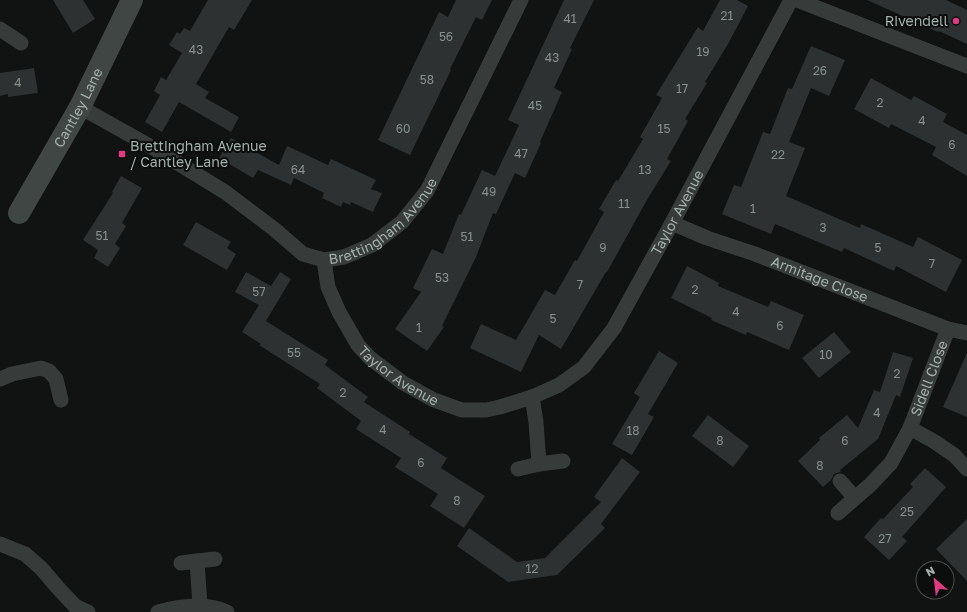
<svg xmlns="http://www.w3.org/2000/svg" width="967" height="612" viewBox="0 0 967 612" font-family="'Golos Text',sans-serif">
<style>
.building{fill:#2e3131}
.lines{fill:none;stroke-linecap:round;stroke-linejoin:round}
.street{stroke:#373c3a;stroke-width:15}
.secondary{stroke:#404644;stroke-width:22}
.poi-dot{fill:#e13a82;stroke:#0c0d0d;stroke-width:1.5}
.labels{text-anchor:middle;stroke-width:4;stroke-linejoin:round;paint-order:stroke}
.number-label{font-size:12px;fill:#86918d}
.poi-label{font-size:14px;fill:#a3b1ac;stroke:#0c0d0d;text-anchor:end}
.street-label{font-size:14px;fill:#a3b1ac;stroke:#0c0d0d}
</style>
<rect width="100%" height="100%" fill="#111212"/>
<g class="building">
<polygon points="53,0 83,0 95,19 73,33"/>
<polygon points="208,0 252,0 234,30 229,27 196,84 209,92 205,98 239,117 231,132 179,102 162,132 145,122 160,95 154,91 161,77 166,80 182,53 169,45 177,32 180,34 184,28 190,31"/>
<polygon points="456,0 492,0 482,20 476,17 450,69 451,70 410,155 378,140 439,12 448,17"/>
<polygon points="564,0 594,0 570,48 572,49 554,88 562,92 540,142 541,143 525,178 515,173 496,214 493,213 476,257 442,326 444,327 427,351 395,329 421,292 413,288 432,249 443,254 459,214 461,215 482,170 495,176 519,125 508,120"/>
<polygon points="720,0 737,0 748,6 728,44 705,82 707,83 685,119 688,121 667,159 671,161 648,198 607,272 606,272 561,349 539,335 521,372 470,348 481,324 516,340 545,290 555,295 575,260 577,261 604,212 599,209 616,180 618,181 643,139 640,137 662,98 656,95 698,27 703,31"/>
<polygon points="867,0 946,0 967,10 967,44 939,31 938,32"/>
<polygon points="811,46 845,60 829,96 811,88 789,142 805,148 786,196 860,228 861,224 913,247 918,237 962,260 946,292 896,266 894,271 844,248 842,252 775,224 771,234 722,214 734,185 741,187 763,132 770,134 788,88 792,89"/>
<polygon points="34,68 38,93 8,97 8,94 0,96 0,73"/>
<polygon points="871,78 911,100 914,96 947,114 943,122 967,135 967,176 932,155 936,147 891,124 889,128 854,109"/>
<polygon points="231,138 279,165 287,146 328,165 331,159 376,180 371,189 382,193 373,212 351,202 350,205 343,202 341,207 322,198 324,193 294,178 291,185 258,170 253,178 219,158"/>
<polygon points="121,176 142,188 122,223 126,226 115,244 120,248 108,267 94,258 98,250 83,240 113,193 112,192"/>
<polygon points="196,222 231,242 227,248 236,254 227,270 183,245"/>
<polygon points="687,266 719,283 718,286 768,307 771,301 804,315 789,350 747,332 746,335 711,320 712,318 671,298"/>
<polygon points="246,272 271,286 280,272 291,279 266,321 328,360 325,365 368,397 364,402 410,432 409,434 447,458 441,468 485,496 464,528 430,506 438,494 395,467 401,458 356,429 361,421 317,388 320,384 259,345 261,344 242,332 259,305 235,292"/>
<polygon points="834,332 851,352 819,378 802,358"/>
<polygon points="659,351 678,363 648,414 654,417 632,455 612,444 640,397 634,393"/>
<polygon points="893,352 913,358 900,397 896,395 878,439 840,470 841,471 840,472 834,474 831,480 823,487 798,461 820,440 819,438 847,415 858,428 874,390 880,392"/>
<polygon points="967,353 967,417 943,407"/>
<polygon points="708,415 749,446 733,467 692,436"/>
<polygon points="622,458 640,472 601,524 605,528 557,575 508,582 457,546 469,528 517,562 545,558 601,502 594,497"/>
<polygon points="925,468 946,487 902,537 907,541 889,560 864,537 881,518 883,519 913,487 910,484"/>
<polygon points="967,519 967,581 936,549"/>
</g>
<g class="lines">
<g class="street">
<polyline points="797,0 967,66"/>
<polyline points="0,29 21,43"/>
<path id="s1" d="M80,107L155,149L225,192L274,229L303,254L324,260L344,257L372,245L402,222L427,191L521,0"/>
<path id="s2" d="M672,223L707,238L755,254L948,329L967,333"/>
<path id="s3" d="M324,260L328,287L339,312L358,345L370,358L403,383L434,400L462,410H486L500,407L532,397L559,385L584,367L614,328L672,223L791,0"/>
<polyline points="0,379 12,374 41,368 49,371 56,379 61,400"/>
<polyline points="532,397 536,422 539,464 563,461"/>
<polyline points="910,428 935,442 954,455 967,469"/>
<polyline points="518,469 539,464"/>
<polyline points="840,481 855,498"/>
<path id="s4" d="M838,513L870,485L891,463L910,428L948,329"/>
<polyline points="0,544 25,554 41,568 59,589 75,606 88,612"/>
<polyline points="181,563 197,561"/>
<polyline points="200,605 197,561 215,559"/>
<path d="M158,612C180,606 206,602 227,612"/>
</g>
<path class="secondary" id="s5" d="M19,213L80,107L132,0"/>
</g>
<g class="poi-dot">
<circle cx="956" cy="21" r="4"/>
<rect x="118" y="150" width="8" height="8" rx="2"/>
</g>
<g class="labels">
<g class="number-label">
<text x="727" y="20">21</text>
<text x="570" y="23">41</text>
<text x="446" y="41">56</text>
<text x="196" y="54">43</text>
<text x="703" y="56">19</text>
<text x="552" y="62">43</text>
<text x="820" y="75">26</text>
<text x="427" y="84">58</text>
<text x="18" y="87">4</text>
<text x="682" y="93">17</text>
<text x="880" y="107">2</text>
<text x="535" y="110">45</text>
<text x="922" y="125">4</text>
<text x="403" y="133">60</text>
<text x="664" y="133">15</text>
<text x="952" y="149">6</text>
<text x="521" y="158">47</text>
<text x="778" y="159">22</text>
<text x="298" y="174">64</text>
<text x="645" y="174">13</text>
<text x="489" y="196">49</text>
<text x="624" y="208">11</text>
<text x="753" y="213">1</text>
<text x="823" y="232">3</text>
<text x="102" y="240">51</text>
<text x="467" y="241">51</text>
<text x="603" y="252">9</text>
<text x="878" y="252">5</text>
<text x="932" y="268">7</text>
<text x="442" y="282">53</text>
<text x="580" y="289">7</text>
<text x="695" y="294">2</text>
<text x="259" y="296">57</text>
<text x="736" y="316">4</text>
<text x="553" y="323">5</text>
<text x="780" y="330">6</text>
<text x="419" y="332">1</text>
<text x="294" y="357">55</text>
<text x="826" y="359">10</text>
<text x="897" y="378">2</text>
<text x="343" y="397">2</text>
<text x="877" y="417">4</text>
<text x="383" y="434">4</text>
<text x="633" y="435">18</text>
<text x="720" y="445">8</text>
<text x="845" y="445">6</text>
<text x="421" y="467">6</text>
<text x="820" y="470">8</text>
<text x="457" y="505">8</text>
<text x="907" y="516">25</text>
<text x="885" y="543">27</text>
<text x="532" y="573">12</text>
</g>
<g class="poi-label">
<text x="948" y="26">Rivendell</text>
<text x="130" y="151" text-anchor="start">Brettingham Avenue<tspan x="130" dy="16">/ Cantley Lane</tspan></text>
</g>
<g class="street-label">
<text dy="5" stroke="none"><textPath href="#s5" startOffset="121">Cantley Lane</textPath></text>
<text dy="5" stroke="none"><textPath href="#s3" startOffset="530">Taylor Avenue</textPath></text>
<text dy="5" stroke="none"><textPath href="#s1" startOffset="363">Brettingham Avenue</textPath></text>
<text dy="5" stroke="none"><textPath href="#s2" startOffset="158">Armitage Close</textPath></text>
<text dy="5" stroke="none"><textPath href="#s3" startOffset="144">Taylor Avenue</textPath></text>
<text dy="5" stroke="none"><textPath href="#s4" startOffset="166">Sidell Close</textPath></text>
</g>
</g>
<g transform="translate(935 580) rotate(332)"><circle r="19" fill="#0c0d0d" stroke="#484f4d"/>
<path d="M0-3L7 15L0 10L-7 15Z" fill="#e13a82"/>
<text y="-6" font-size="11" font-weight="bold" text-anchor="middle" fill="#a3b1ac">N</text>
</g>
</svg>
